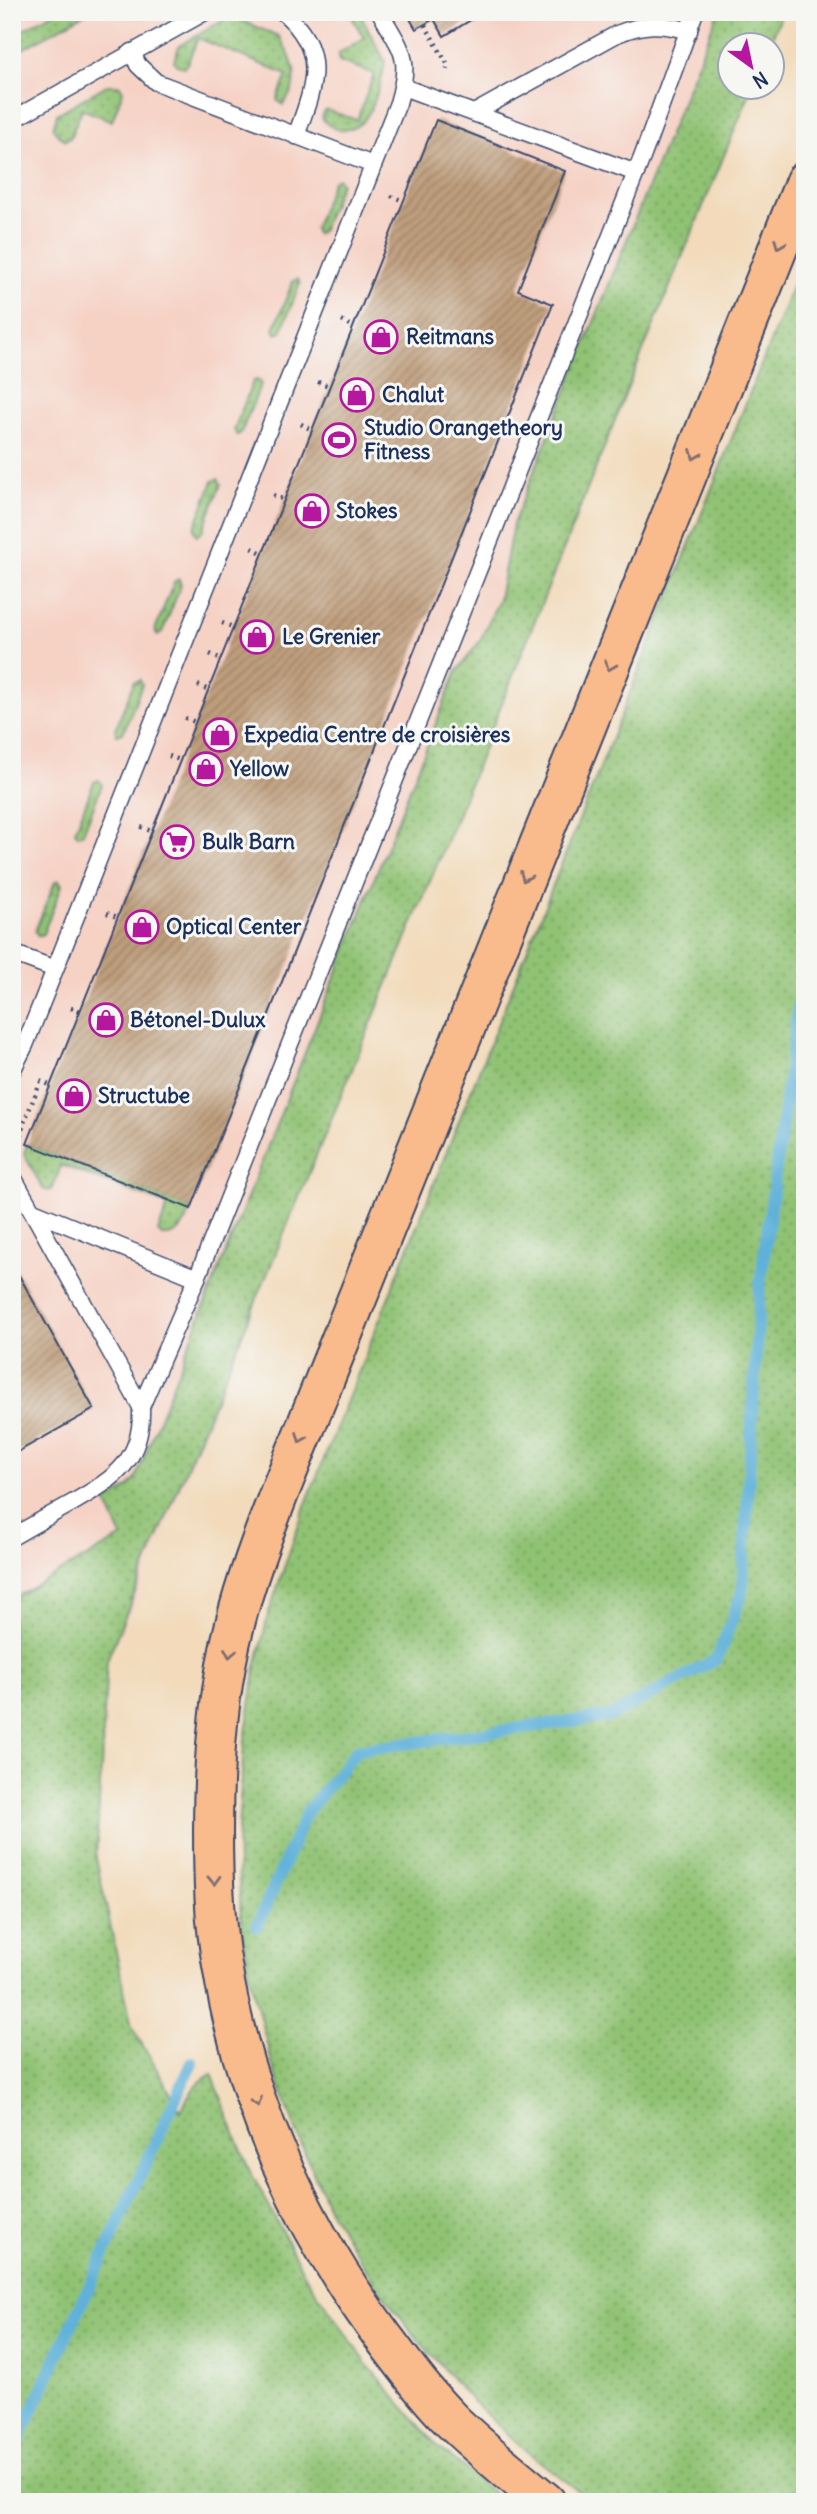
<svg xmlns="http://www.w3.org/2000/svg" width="817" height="2514" viewBox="0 0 817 2514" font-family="Delius,sans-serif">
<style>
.built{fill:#f6d2c5}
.grass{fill:url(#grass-dots);stroke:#567868;stroke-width:2}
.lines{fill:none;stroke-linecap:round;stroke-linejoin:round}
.stream{stroke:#5fb1da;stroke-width:12}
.building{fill:url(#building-hatch)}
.service-casing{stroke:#3b496c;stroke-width:19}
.motorway-casing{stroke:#3b496c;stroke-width:42}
.path{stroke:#3b496c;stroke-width:4.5;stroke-dasharray:2 5;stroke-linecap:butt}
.service{stroke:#fff;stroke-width:16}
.motorway{stroke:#fabb8c;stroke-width:38}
.oneway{stroke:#7f6e73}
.labels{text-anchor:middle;stroke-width:6;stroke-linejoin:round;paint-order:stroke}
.poi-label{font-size:21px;font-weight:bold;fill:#1b2f5e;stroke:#f6f6f2;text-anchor:start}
</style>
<defs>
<pattern id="grass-dots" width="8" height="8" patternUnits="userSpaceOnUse" patternTransform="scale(1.75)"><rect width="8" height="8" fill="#90c273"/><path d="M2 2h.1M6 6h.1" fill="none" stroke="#759e62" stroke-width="1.8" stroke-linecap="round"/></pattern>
<pattern id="building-hatch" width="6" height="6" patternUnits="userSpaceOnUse" patternTransform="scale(1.75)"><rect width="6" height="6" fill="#bf9e7c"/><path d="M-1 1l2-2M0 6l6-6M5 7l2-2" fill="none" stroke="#9a8169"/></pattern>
</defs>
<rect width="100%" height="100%" fill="#f6f6f2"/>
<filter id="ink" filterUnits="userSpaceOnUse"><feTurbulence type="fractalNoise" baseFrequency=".0143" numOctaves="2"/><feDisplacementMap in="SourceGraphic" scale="14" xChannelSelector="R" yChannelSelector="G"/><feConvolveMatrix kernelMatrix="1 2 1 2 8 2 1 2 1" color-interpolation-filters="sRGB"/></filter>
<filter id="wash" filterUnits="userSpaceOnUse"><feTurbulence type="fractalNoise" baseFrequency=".00686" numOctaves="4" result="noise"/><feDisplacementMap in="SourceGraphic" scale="28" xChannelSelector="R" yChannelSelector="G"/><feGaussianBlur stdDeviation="1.57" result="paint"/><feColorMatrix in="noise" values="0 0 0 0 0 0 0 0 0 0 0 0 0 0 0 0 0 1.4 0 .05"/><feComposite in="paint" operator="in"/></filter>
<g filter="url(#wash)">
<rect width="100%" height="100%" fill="#f2daba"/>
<polygon class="built" points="12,12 761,12 730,46 731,88 213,1414 139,1594 107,1660 12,1687"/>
<g class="grass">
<polygon points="55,12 88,12 12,55 12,36"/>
<path d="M349,12H359L385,61C384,75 373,109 365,119C353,134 332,133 322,118L323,113L327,110L357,120L374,74L339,61V53L364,38Z"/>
<path d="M718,12H783L769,45L730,46V88H752L631,380L448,838L107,1660L96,1858L132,2027L181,2111C189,2094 195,2083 212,2074L248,2167L306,2277L370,2368L438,2447L504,2502H12V1599L122,1537L106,1502L129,1487L135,1480L456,673L481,639L499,599L513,524Z"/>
<path d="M230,16L279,36C293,62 304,78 283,105L277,100L287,75L198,38L187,64L184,67L177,65L174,61L179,46Z"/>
<polygon points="107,85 119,85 123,91 112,121 82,109 70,138 66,140 58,135 53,128 57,114"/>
<polygon points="338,178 341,183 321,232 316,234 314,229 333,181"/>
<polygon points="805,255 805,2502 592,2502 520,2446 471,2400 421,2343 376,2285 329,2210 302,2146 274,2071 250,1978 241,1920 237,1842 244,1746 255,1672 268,1615 305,1506"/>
<polygon points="298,279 300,284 281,332 276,334 274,329 293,281"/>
<polygon points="258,380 261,384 241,433 237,435 234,430 253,381"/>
<polygon points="218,479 221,484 202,532 197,535 194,529 213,481"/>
<polygon points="179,579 181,585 162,633 157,635 155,630 174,582"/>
<polygon points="140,680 142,685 123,733 117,735 115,730 134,682"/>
<polygon points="99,780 102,785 83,833 78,835 75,831 94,782"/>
<polygon points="59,880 62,885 43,934 38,936 35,931 55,882"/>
<path d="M27,1144L191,1209C185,1223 180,1238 162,1236L158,1232L168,1205L61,1165L53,1188L48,1191L43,1189L24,1154Z"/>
</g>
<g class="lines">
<g class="stream">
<polyline points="257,1926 306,1813 357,1750 611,1716 717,1659 742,1593 760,1284 805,959"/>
<polyline points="12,2455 192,2063"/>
</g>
</g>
<g id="blocks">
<g class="building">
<polygon points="406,12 484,12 444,36 434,19 416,29"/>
<polygon points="436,120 565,171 518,290 553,304 191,1209 27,1144"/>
<polygon points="12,1263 94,1409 12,1455"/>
</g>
</g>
</g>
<g filter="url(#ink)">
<use href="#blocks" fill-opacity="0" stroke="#3b496c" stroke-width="2"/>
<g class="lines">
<defs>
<g id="service">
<path d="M283,12C329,52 314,86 296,136"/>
<polyline points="132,52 138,65 156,82 373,165"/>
<polyline points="403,87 636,173"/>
<path d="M474,113L617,34C644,23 660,23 689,31"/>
<polyline points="12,120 205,12"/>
<polyline points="12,953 55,969"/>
<path d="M12,1071L25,1045L398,103C412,56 402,52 380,12"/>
<polyline points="12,1175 141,1407"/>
<polyline points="33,1211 197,1278"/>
<path d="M12,1537C33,1525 54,1513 74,1502C116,1478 143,1459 141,1407L197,1278L643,155L695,12"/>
</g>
<path id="motorway" d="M546,2502C514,2476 482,2450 452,2421C427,2396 406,2367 384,2338C302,2229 244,2101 222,1965C214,1921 213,1875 213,1830C213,1762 218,1690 235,1624C246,1580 262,1538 278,1496L805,181"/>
</defs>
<use href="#service" class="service-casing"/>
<use href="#motorway" class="motorway-casing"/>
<g class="path">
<polyline points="425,25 448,65 445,74"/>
<polyline points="391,196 404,201"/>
<polyline points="342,321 353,326"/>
<polyline points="318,382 329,386"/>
<polyline points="301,424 312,430"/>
<polyline points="273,495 284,500"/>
<polyline points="252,548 262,553"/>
<polyline points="222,623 233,627"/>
<polyline points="210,654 221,659"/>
<polyline points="198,685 208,690"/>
<polyline points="185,718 195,722"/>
<polyline points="169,756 180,760"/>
<polyline points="141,827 151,831"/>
<polyline points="107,913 117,917"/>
<polyline points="71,1008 80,1011"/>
<polyline points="40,1081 50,1085"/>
<polyline points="17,1141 20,1139 23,1125 38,1088"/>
</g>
<use href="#service" class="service"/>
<use href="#motorway" class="motorway"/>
</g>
<defs><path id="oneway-chevron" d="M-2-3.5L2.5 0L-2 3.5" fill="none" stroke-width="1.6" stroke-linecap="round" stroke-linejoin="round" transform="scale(1.75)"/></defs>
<g class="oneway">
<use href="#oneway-chevron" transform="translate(779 244) rotate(112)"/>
<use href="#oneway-chevron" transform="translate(695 455) rotate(112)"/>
<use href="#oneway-chevron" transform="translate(610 666) rotate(112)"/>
<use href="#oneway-chevron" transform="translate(525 877) rotate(112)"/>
<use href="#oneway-chevron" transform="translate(301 1438) rotate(112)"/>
<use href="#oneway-chevron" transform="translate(230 1653) rotate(100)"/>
<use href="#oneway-chevron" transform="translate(214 1880) rotate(88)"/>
<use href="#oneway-chevron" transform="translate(257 2102) rotate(70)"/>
</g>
</g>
<defs>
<symbol id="shop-ring" viewBox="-11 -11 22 22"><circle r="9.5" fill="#f6f6f2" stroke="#b5179e" stroke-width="1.5"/><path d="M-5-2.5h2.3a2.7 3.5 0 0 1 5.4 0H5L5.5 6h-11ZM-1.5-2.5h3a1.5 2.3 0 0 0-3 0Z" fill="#b5179e"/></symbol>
<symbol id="stadium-ring" viewBox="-11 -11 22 22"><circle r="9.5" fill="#f6f6f2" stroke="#b5179e" stroke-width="1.5"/><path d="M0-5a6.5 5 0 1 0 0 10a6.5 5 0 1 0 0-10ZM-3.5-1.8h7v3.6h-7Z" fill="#b5179e"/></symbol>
<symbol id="supermarket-ring" viewBox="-11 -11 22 22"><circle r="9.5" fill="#f6f6f2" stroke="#b5179e" stroke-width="1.5"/><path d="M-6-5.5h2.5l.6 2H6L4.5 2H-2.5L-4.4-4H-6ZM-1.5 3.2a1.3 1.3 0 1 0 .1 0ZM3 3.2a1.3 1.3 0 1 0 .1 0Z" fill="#b5179e"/></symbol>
</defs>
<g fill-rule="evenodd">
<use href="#shop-ring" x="362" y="318" width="38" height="38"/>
<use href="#shop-ring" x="338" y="376" width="38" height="38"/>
<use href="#stadium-ring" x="320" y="421" width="38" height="38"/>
<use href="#shop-ring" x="293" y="492" width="38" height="38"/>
<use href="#shop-ring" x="238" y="618" width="38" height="38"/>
<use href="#shop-ring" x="201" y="716" width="38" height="38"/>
<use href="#shop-ring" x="187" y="750" width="38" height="38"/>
<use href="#supermarket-ring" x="158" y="823" width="38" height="38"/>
<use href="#shop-ring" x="123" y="908" width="38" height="38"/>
<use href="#shop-ring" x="87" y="1001" width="38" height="38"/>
<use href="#shop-ring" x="55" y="1077" width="38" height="38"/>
</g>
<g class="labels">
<g class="poi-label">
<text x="406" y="344">Reitmans</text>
<text x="382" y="402">Chalut</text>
<text x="364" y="435">Studio Orangetheory<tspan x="364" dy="24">Fitness</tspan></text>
<text x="336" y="518">Stokes</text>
<text x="282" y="644">Le Grenier</text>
<text x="244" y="742">Expedia Centre de croisières</text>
<text x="230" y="776">Yellow</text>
<text x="202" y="849">Bulk Barn</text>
<text x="166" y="934">Optical Center</text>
<text x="130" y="1027">Bétonel-Dulux</text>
<text x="98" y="1103">Structube</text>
</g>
</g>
<rect width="817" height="2514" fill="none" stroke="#f6f6f2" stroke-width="42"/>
<g transform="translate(751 66) rotate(147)"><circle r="33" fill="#f6f6f2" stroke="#9ea6b7" stroke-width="2"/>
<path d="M0-5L12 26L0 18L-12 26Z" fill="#b5179e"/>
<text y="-10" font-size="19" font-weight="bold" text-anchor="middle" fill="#1b2f5e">N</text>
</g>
</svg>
